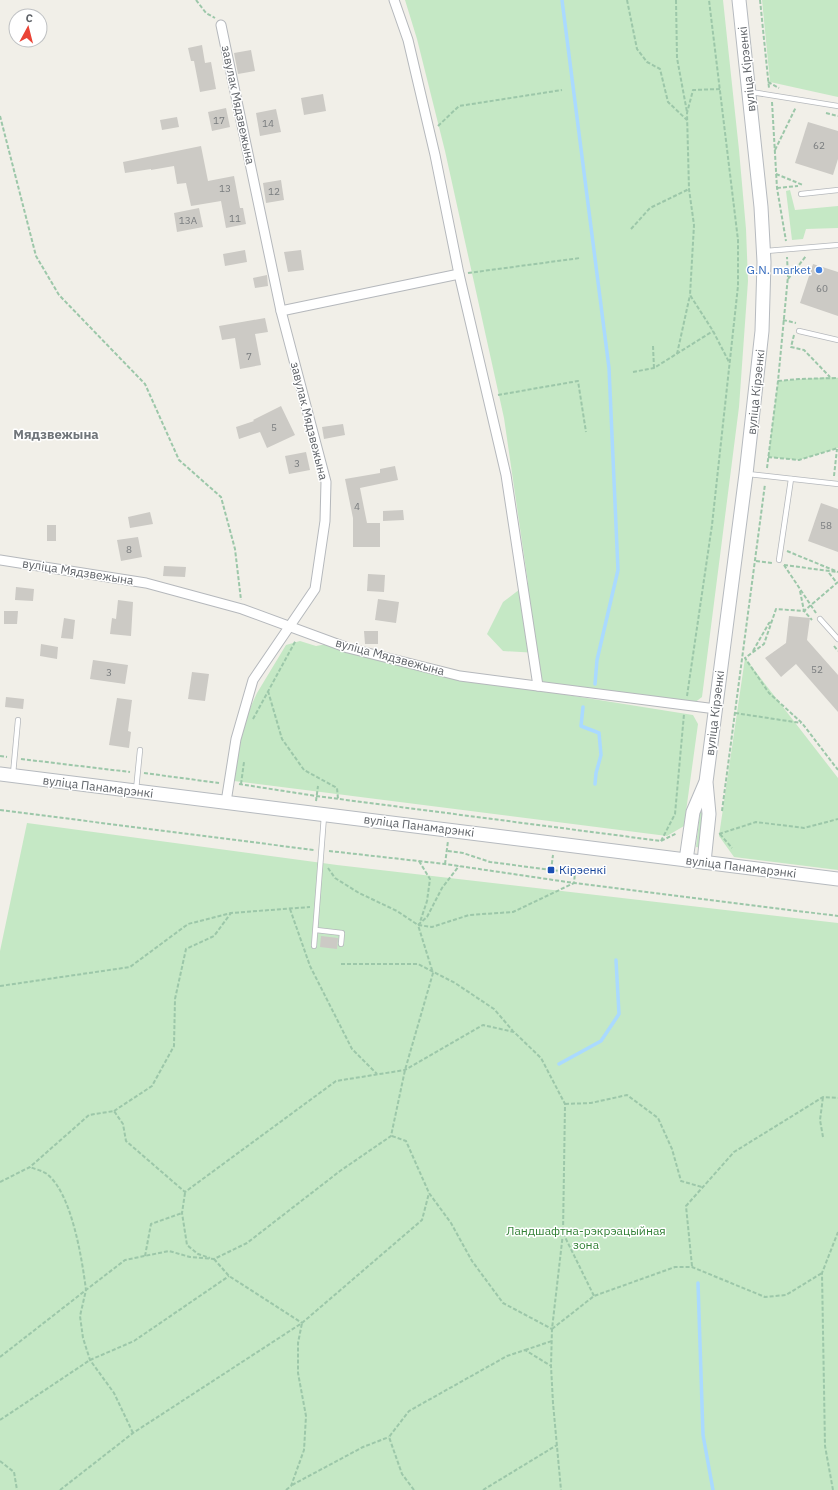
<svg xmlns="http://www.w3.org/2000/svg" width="838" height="1490" viewBox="0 0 838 1490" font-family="'IBM Plex Sans',sans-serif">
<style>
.green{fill:#c5e8c5}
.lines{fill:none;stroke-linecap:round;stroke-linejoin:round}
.stream{stroke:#aadaff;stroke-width:3.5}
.building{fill:#cccac5}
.lane-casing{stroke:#b5b8bc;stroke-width:6}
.street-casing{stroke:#b5b8bc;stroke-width:11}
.secondary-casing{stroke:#b6babf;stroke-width:15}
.path{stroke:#9cc7a9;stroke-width:2;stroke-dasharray:4 2;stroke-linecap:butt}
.lane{stroke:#fff;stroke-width:4.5}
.street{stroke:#fff;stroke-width:9}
.secondary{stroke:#fff;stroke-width:13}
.shop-dot{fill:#3f7fe0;stroke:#fff;stroke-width:1.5}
.transit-dot{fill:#1a4fb4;stroke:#fff;stroke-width:1.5}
.labels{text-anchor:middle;stroke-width:3;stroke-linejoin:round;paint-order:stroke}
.number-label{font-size:10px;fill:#7a7d7f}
.street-label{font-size:12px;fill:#5f6368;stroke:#fff}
.shop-label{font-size:12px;fill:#366cbe;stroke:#fff;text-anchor:end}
.transit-label{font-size:12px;fill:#164399;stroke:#fff;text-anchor:start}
.park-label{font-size:12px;fill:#348238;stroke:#fff}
.neighbourhood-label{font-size:13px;font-weight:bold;fill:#70757a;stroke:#fff}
</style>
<rect width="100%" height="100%" fill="#f1efe8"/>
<g class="green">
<polygon points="405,0 723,0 739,150 746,229 748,281 739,407 702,697 694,703 542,683 538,653 503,651 487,634 503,602 528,583 504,418 445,151 417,39"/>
<polygon points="762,0 838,0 838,97 770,82"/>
<polygon points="790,190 795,210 838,206 838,228 806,229 803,239 792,240 786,191"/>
<polygon points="830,377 838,378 838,448 799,460 768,457 778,381"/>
<polygon points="300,641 316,646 327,644 460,678 693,715 698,724 684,826 667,836 234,781 239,737 244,721 257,693 286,645"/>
<polygon points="745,658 838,778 838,870 734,857 719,836"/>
<polygon points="700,812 705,813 702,848 696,847"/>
<polygon points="27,823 337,865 838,923 838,1490 0,1490 0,951"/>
</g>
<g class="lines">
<g class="stream">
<polyline points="562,0 609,368 618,570 597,660 595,684"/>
<polyline points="583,707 581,726 599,733 601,755 596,773 595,784"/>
<polyline points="559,1064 601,1041 619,1014 616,960"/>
<polyline points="698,1283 703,1435 713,1490"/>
</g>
</g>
<g class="building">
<polygon points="202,45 205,63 211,62 216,89 200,92 194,61 191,61 188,48"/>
<polygon points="251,50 255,71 238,74 234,53"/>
<polygon points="323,94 326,111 304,115 301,98"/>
<polygon points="226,108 230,127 212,131 208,112"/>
<polygon points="276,109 281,132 260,136 256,113"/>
<polygon points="177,117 179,127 162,130 160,120"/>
<polygon points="808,122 838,131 838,159 833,175 795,163"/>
<polygon points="201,146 208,181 234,176 240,208 243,208 246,224 226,228 221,201 191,206 186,183 177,184 174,166 151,170 151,169 125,173 123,162"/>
<polygon points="281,180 284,200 266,203 263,183"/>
<polygon points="199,208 203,227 177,232 174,213"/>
<polygon points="245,250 247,262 225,266 223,254"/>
<polygon points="301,250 304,270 288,272 284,252"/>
<polygon points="813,264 838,272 838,316 800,303"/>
<polygon points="267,275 268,286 255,288 253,278"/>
<polygon points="265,318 268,332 255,334 261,365 240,369 235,338 222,340 219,326"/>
<polygon points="281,406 295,435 267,448 260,432 239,439 236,427 254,421 253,420"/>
<polygon points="343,424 345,435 324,439 322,427"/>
<polygon points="306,452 310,470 289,474 285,456"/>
<polygon points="395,466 398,480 360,488 367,523 380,523 380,547 353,547 353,518 345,479 380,473 380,469"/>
<polygon points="821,503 838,509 838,552 808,541"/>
<polygon points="403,510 404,520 383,521 383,511"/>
<polygon points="150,512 153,524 130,528 128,517"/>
<rect x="47" y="525" width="9" height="16"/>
<polygon points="138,537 142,557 121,561 117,540"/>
<polygon points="164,566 186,567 185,577 163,576"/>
<polygon points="368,574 385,575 384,592 367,591"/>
<polygon points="16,587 34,589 33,601 15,600"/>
<polygon points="378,599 399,602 396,623 375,620"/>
<polygon points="118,600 133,602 131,636 110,634 112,618 116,619"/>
<polygon points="4,611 18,611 17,624 4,624"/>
<polygon points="789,616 810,618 807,640 838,675 838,712 796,664 781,677 765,658 786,643"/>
<polygon points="64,618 75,620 73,639 61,638"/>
<polygon points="364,631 378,631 378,644 365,644"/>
<polygon points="41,644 58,647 57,659 40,656"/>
<polygon points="93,660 128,665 125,684 90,679"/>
<polygon points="192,672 209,674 205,701 188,699"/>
<polygon points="6,697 24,699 23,709 5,707"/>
<polygon points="117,698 132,700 128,731 131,732 129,748 109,745"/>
<polygon points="321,936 338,938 337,949 320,947"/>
</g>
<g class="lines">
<defs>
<g id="lane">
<polyline points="751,92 838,106"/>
<polyline points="801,194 838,190"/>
<polyline points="766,251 838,245"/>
<polyline points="799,331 838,340"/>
<polyline points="748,474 838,484"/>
<polyline points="779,560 791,479"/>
<polyline points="820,619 838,639"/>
<polyline points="13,774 18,720"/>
<polyline points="136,790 140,750"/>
<polyline points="316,930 342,933 341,944"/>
<polyline points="314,946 324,816"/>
</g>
<g id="street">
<polyline points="394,0 408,40 435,155 459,274 506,475 538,686"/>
<polyline points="221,25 281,311 326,482 325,521 315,589 253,680 236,739 226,802"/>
<polyline points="281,311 459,274"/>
<polyline points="0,560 146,583 242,609 348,648 460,676 716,709"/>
</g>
<g id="secondary">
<polyline points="0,774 838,879"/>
<polyline points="686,860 693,812 705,784"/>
<polyline points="704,862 709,814 706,782 746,474 762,331 764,262 761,207 739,0"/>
</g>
</defs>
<use href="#lane" class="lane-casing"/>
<use href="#street" class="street-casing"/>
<use href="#secondary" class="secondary-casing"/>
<g class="path">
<polyline points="196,0 206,13 215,18"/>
<polyline points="627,0 637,49 647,62 660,69 668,102 687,120"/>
<polyline points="676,0 677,58 687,112"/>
<polyline points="760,0 769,88"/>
<polyline points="768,82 779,88"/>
<polyline points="720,89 693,90 687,113 689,189 694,225 690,295 713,331 729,362"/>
<polyline points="772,102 777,188 786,241"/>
<polyline points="826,113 838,116"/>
<polyline points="0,116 36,256 59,295 145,384 179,460 221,497 235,549 241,600"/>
<polyline points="438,126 459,106 562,90"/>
<polyline points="775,150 796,107"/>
<polyline points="776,174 803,185"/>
<polyline points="777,188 798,186"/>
<polyline points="631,229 650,208 689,189"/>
<polyline points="468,273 580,258"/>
<polyline points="788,279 806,256"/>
<polyline points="783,320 796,323"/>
<polyline points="794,335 791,347 804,350 830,377"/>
<polyline points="653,346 654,368"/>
<polyline points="677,354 690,295"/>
<polyline points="633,372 654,368 713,331"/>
<polyline points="778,381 799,379 838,378"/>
<polyline points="498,395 578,381 586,432"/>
<polyline points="768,457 799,460 838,448"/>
<polyline points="767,468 778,381 788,276 787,257"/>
<polyline points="834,476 837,449"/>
<polyline points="787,551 838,572"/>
<polyline points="756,561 772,563"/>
<polyline points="784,565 837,572"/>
<polyline points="784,565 816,613"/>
<polyline points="829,573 837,583"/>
<polyline points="838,582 804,611 776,609 764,644 745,658 769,693 802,723 838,770"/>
<polyline points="800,591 804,611 812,620"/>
<polyline points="834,646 838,651"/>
<polyline points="753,651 769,623 772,622"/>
<polyline points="268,691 282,739 304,770 337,788 338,799"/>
<polyline points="687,696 712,525 738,286 738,240 709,0"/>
<polyline points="735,713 801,723"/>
<polyline points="253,719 296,640"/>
<polyline points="0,756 7,757"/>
<polyline points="21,759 130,772"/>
<polyline points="144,773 219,783"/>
<polyline points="239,784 316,796 661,841 677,833"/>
<polyline points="241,784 244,762"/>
<polyline points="316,801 318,786"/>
<polyline points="0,810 314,850"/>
<polyline points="722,811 765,484"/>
<polyline points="719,834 756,822 804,828 838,819"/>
<polyline points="720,834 732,848"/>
<polyline points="661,841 675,814 684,714"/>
<polyline points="329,851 445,864 574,883 838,916"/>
<polyline points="419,861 430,879 427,901 420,922"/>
<polyline points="445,864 448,841"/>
<polyline points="328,868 335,878 359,893 397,911 418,925 432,927 469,915 513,912 574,883 575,873 490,862 463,853 447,851"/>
<polyline points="551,870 553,855"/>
<polyline points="290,909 310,966 352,1049 377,1074"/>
<polyline points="418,925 427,917 442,888 459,866"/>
<polyline points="341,964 418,964 455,983 494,1009 513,1031"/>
<polyline points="0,986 130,967 188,924 231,913 310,907"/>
<polyline points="565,1104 591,1103 627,1095 658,1118 672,1149 681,1181 702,1187"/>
<polyline points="114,1111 152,1086 174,1046 175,999 186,949 214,936 231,913"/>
<polyline points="392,1136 406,1141 429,1193 451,1223 472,1261 503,1303 552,1329"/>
<polyline points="823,1137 820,1120 823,1097"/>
<polyline points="0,1182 30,1167 89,1115 114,1111 123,1124 126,1141 185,1192 336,1081 405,1070 483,1025 514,1032 541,1058 565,1104 563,1233 552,1329 551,1366"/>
<polyline points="185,1193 182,1213 187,1245 198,1254 210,1258"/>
<polyline points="563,1233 594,1296"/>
<polyline points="145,1256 151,1224 182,1213"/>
<polyline points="214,1259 229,1276 302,1323"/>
<polyline points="692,1266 686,1206 734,1152 823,1097 838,1098"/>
<polyline points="552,1329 594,1296 675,1267 692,1267 765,1297 786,1295 822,1273"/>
<polyline points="525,1350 552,1341"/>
<path d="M0,1357L86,1290C82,1259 72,1194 47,1174C43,1171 35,1169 30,1167"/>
<polyline points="0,1420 90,1360 134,1341 229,1276"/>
<polyline points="133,1433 114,1393 90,1360 83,1338 80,1316 86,1290 125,1260 169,1251 190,1257 214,1259 247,1243 340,1171 391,1136 405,1070 433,973 418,925"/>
<polyline points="0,1461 14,1472 17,1490"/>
<polyline points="292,1485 363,1447 389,1437"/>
<polyline points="60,1490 133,1433 302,1323 422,1220 429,1193"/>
<polyline points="286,1490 291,1486 304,1450 306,1416 298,1373 298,1343 302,1323"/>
<polyline points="414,1490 402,1474 389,1437 409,1411 507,1356 525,1350 551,1366 553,1403 561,1490"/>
<polyline points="483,1490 557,1445"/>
<polyline points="833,1490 825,1446 822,1273 838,1232"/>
</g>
<use href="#lane" class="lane"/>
<use href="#street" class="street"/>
<use href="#secondary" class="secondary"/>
</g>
<circle class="shop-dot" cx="819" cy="270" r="4"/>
<rect class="transit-dot" x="547" y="866" width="8" height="8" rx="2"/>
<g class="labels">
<g class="number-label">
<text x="219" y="124">17</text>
<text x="268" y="127">14</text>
<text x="819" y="149">62</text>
<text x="225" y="192">13</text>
<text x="274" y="195">12</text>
<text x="235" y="222">11</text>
<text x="188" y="224">13А</text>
<text x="822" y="292">60</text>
<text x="249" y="360">7</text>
<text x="274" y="431">5</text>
<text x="297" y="467">3</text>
<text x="357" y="510">4</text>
<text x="826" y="529">58</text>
<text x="129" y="553">8</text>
<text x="817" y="673">52</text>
<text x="109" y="676">3</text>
</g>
<g class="street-label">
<text transform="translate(747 69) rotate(-96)" y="4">вуліца Кірэенкі</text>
<text transform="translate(238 105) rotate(78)" y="4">завулак Мядзвежына</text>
<text transform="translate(756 392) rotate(-84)" y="4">вуліца Кірэенкі</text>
<text transform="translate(309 421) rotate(76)" y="4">завулак Мядзвежына</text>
<text transform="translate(78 572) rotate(9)" y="4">вуліца Мядзвежына</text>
<text transform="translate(390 657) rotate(15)" y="4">вуліца Мядзвежына</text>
<text transform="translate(715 713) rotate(-83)" y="4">вуліца Кірэенкі</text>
<text transform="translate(98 787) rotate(7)" y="4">вуліца Панамарэнкі</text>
<text transform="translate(419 826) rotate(7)" y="4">вуліца Панамарэнкі</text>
<text transform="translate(741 867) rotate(7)" y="4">вуліца Панамарэнкі</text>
</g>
<g class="shop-label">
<text x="811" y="274">G.N. market</text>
</g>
<g class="transit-label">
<text x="559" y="874">Кірэенкі</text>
</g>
<g class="park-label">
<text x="586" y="1235">Ландшафтна-рэкрэацыйная<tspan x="586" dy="14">зона</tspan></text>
</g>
<g class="neighbourhood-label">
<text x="56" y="439">Мядзвежына</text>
</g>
</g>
<g transform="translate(28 28) rotate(7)"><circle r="19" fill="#ffffff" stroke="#bfc1c3"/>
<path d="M0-3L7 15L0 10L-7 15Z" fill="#ea4335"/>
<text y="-6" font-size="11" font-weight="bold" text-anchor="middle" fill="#5f6368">С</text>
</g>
</svg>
